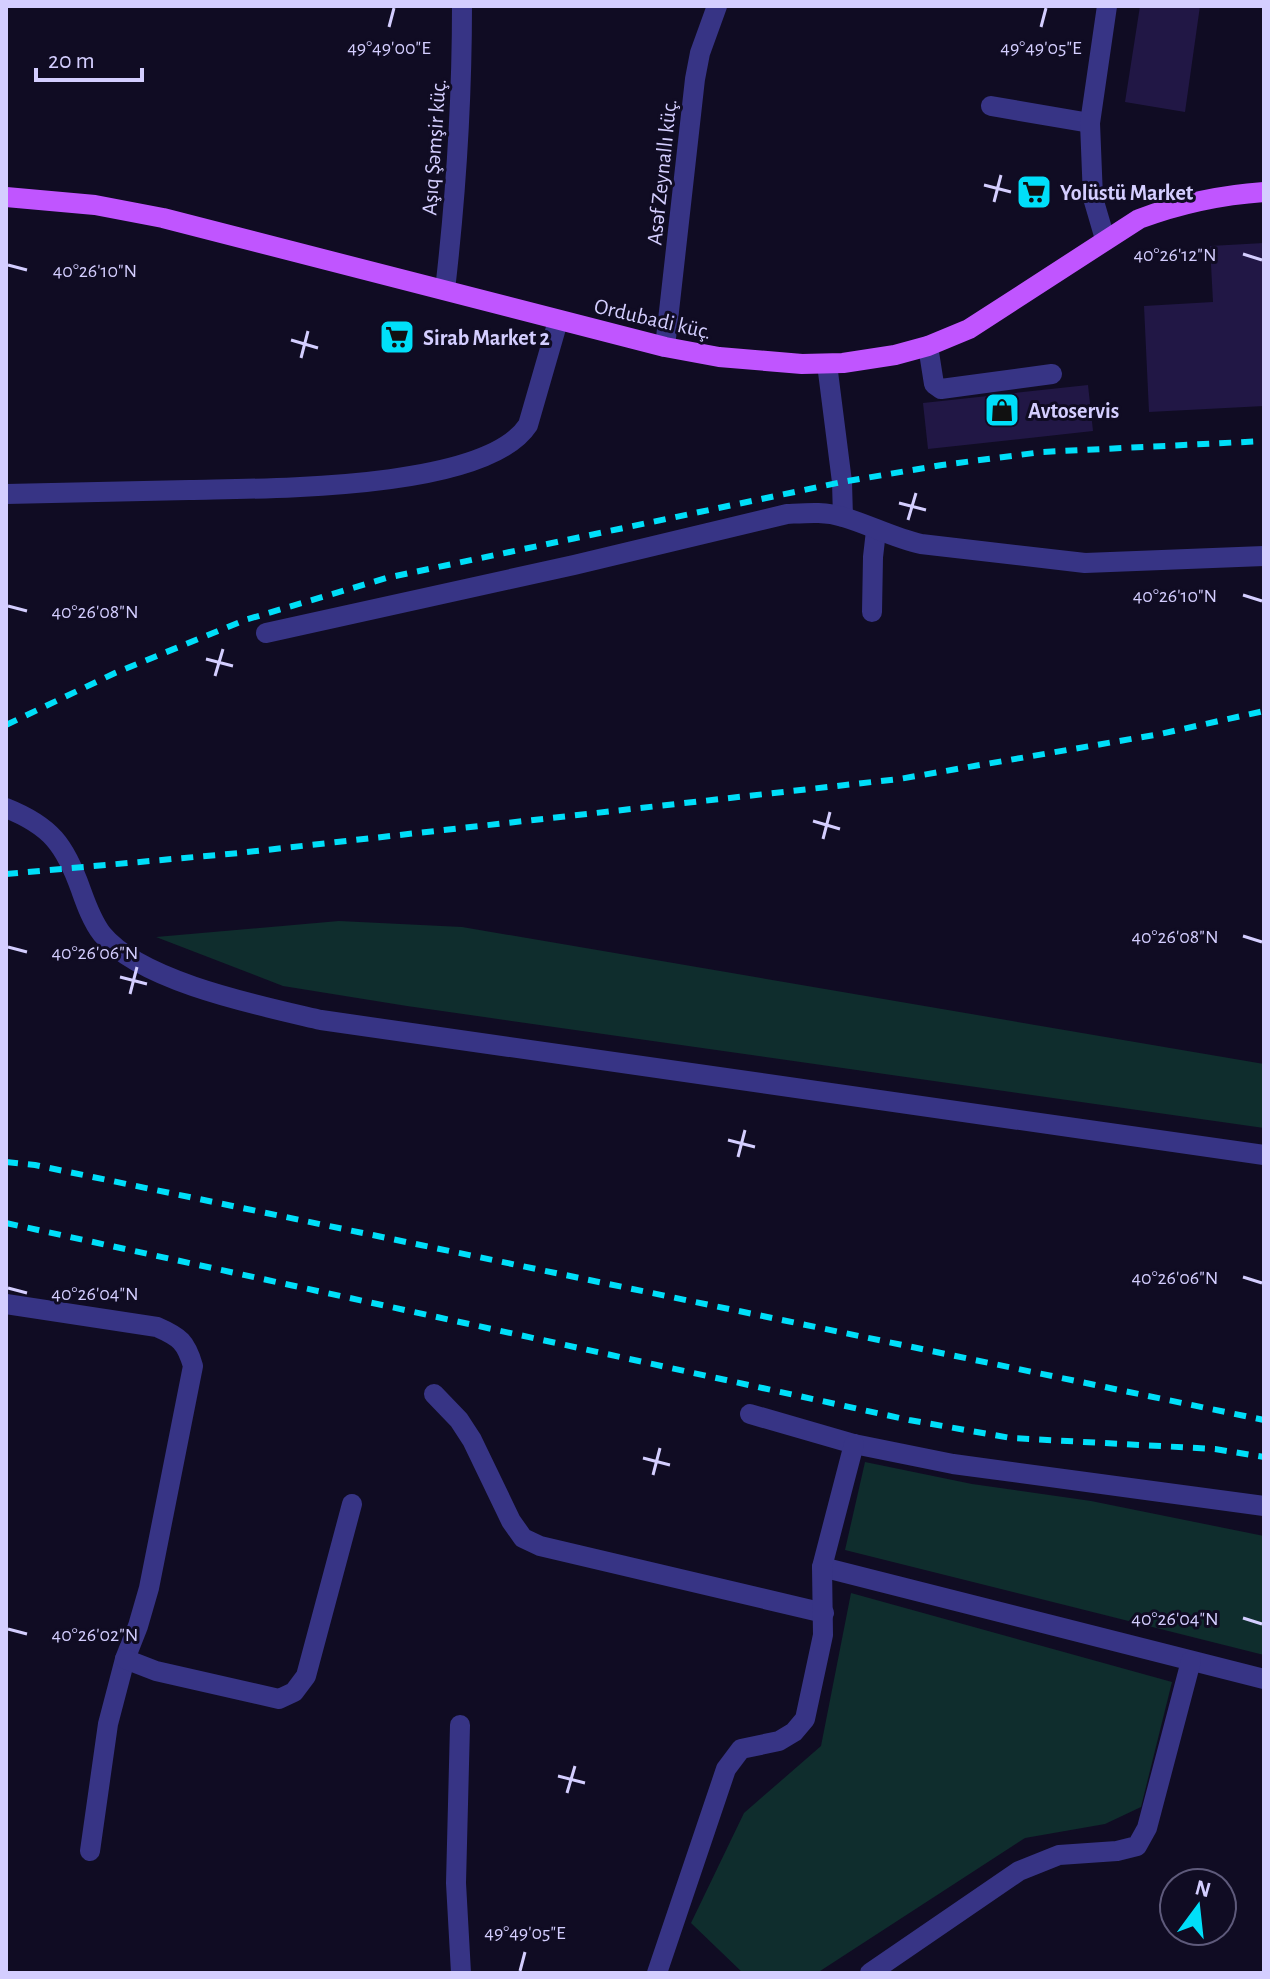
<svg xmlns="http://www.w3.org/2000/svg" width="1270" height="1979" viewBox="0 0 1270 1979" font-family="'Alegreya Sans',sans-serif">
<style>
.green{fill:#0f2d2d}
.building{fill:#211745}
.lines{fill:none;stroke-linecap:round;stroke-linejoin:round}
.minor{stroke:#373485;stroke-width:20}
.major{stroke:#c055ff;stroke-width:20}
.rail{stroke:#00dff9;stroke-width:6;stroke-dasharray:12 10;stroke-linecap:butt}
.ticks{fill:none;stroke:#d4ceff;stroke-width:3}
.labels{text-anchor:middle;stroke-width:6;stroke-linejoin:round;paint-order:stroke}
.street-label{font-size:22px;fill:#d4ceff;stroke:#100c23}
.poi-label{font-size:22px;font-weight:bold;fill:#d4ceff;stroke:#100c23;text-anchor:start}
.ticks-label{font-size:20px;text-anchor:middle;fill:#d4ceff;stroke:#100c23;stroke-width:6;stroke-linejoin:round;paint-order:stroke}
</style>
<rect width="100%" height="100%" fill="#100c23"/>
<g class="green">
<polygon points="339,921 462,927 1264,1064 1264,1128 407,1006 283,986 156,937"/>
<polygon points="865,1462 972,1484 1091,1501 1264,1536 1264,1655 845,1550"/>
<polygon points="851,1593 1172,1682 1141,1807 1105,1824 1025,1838 817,1973 743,1973 691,1923 744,1813 821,1746"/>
</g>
<g class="building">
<polygon points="1140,6 1200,6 1185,112 1125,102"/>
<polygon points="1264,243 1264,406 1149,412 1144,306 1213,302 1210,246"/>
<polygon points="1088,385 1093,431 928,449 923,403"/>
</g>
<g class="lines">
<g class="minor">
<polyline points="991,106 1090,123"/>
<polyline points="1105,239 1093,198 1090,123 1107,6"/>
<path d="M445,290C456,195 462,101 462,6"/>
<polyline points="928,346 934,384 941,389 1052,374"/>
<polyline points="665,347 695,79 700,53 717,6"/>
<polyline points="827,364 842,482 843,517"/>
<path d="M6,494C67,493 128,491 189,490C265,488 485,491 528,425L558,321"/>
<polyline points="872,612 873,557 876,531"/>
<path d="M266,633L574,565L787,514C806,513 825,511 843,517C870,525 894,538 921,544L1085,563L1264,556"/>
<path d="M6,808C51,826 65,845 81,890C86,904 92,921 102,934C141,982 261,1006 321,1020L1264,1155"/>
<path d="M6,1304L157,1327C180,1337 186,1342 193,1366L149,1588L138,1626L125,1659L108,1724L90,1851"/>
<polyline points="434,1394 459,1420 472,1440 511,1521 523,1538 540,1546 824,1613"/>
<polyline points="750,1414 854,1444 953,1464 1264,1506"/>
<polyline points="822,1567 1264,1679"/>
<polyline points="125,1659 156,1671 279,1699 294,1692 306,1676 352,1504"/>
<polyline points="460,1725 456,1883 461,1973"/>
<polyline points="657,1973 726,1769 741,1749 779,1741 794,1732 805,1719 823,1635 822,1567 854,1444"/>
<polyline points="870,1973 1019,1871 1059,1855 1117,1851 1137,1846 1147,1828 1191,1661"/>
</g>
<path class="major" d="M6,197L95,205L163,218L665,347L719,357L802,364L843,363L895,355L928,346L969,329L1139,219C1179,204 1221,195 1264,192"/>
<g class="rail">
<polyline points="6,725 115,673 245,620 386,578 842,482 942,465 1042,452 1264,441"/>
<polyline points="6,874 239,853 899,779 1160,734 1264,711"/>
<polyline points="6,1162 35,1165 1264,1420"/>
<polyline points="6,1223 909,1420 1011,1438 1215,1449 1264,1457"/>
</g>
</g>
<path class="ticks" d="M389,27L394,8M1041,27L1046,8M984,185L1011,192M994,202L1001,175M1243,254L1262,260M8,265L27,270M291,340L318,348M301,358L308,331M899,503L926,510M908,520L916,493M1243,595L1262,601M8,606L27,611M206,659L233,666M215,676L223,649M813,821L840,829M823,839L830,812M1243,936L1262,942M8,947L27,952M120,977L147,984M130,994L137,967M728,1140L755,1147M738,1157L745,1130M1243,1277L1262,1283M8,1288L27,1293M643,1458L670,1465M653,1475L660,1448M1243,1618L1262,1624M8,1629L27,1634M558,1776L585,1783M567,1793L575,1766M520,1971L525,1952"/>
<defs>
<symbol id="supermarket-square" viewBox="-11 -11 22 22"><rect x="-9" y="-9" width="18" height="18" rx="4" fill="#00dff9" stroke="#100c23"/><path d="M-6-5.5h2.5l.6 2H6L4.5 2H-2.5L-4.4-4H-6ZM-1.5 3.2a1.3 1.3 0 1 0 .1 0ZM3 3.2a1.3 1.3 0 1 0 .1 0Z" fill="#111"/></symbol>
<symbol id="shop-square" viewBox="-11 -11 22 22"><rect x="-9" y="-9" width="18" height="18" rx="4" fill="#00dff9" stroke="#100c23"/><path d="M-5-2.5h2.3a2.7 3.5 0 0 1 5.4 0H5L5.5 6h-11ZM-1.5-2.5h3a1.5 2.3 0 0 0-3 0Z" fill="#111"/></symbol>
</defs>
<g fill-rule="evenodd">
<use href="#supermarket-square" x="1014" y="172" width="40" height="40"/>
<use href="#supermarket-square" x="377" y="317" width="40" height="40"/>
<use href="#shop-square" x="982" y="390" width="40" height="40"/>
</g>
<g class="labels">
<g class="street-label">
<text transform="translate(433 147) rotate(-86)" y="8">Aşıq Şəmşir küç.</text>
<text transform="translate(661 172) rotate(-84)" y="8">Asəf Zeynallı küç.</text>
<text transform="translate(653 318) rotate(13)" y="8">Ordubadi küç.</text>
</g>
<g class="poi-label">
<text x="1060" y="200">Yolüstü Market</text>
<text x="423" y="345">Sirab Market 2</text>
<text x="1028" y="418">Avtoservis</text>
</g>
</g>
<g class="ticks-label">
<text x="389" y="54">49°49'00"E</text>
<text x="1041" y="54">49°49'05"E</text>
<text x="1175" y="261">40°26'12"N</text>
<text x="95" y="277">40°26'10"N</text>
<text x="1175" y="602">40°26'10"N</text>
<text x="95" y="618">40°26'08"N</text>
<text x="1175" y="943">40°26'08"N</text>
<text x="95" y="959">40°26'06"N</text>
<text x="1175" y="1284">40°26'06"N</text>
<text x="95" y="1300">40°26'04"N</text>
<text x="1175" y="1625">40°26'04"N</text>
<text x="95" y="1641">40°26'02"N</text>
<text x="525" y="1939">49°49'05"E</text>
</g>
<rect width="1270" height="1979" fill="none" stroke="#d4ceff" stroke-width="16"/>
<g transform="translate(1198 1907) rotate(15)"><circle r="38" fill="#100c23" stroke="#5e5a7b" stroke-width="2"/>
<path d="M0-6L14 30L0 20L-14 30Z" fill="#00dff9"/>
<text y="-12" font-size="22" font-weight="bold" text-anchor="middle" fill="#d4ceff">N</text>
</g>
<path d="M36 68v12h106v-12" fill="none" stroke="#d4ceff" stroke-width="4"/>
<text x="48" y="68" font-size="24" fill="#d4ceff" stroke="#100c23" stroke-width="6" paint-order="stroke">20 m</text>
</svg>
